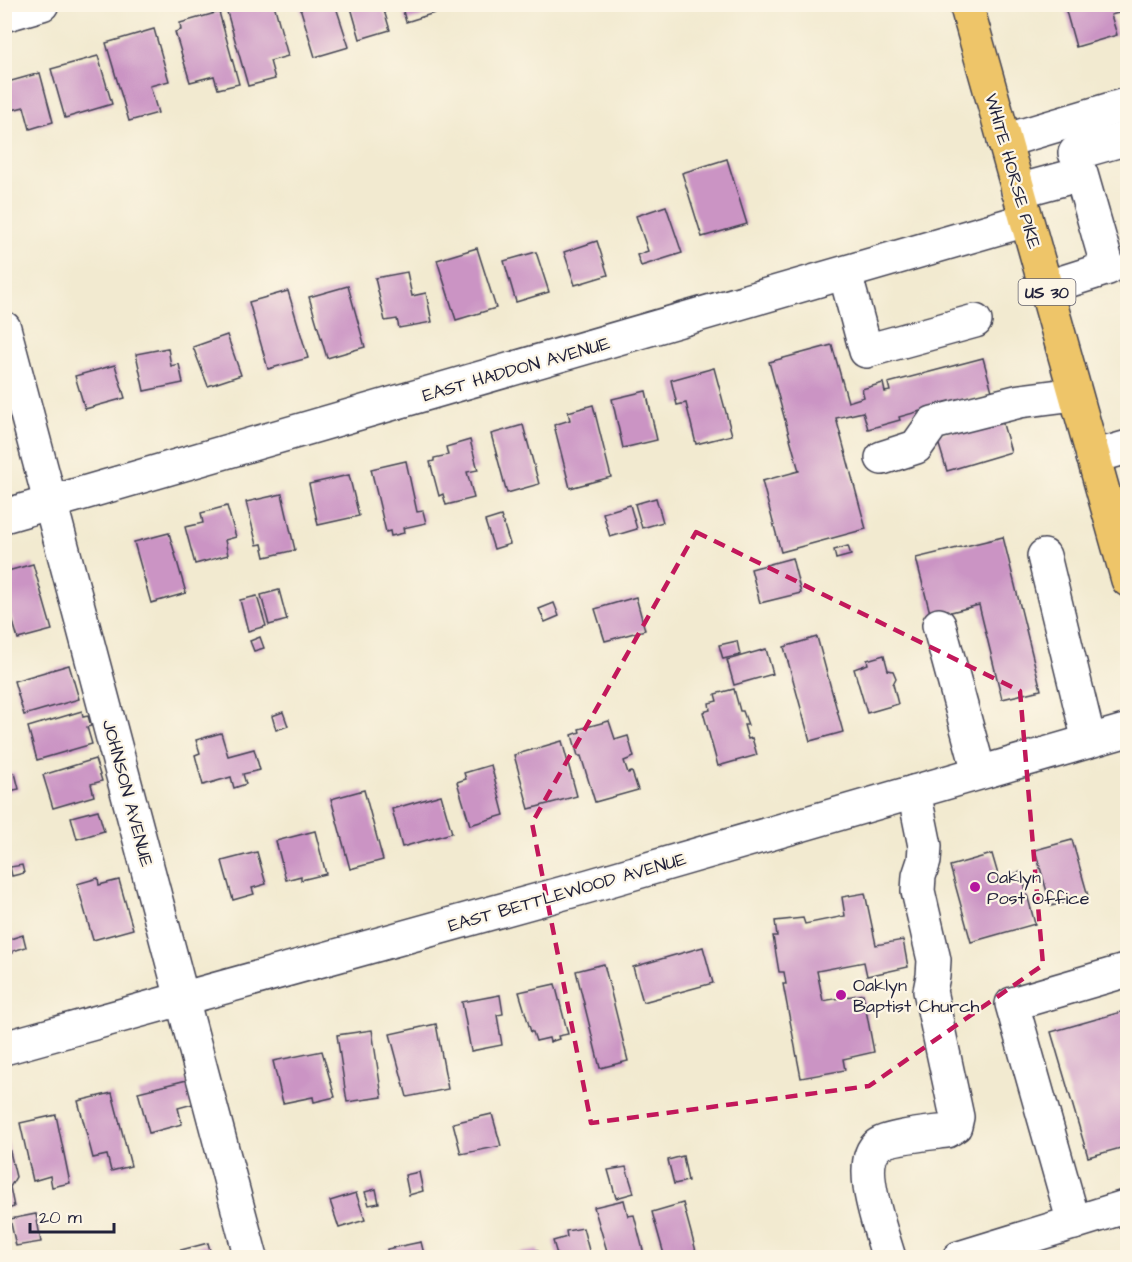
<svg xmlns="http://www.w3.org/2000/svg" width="1132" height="1262" viewBox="0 0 1132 1262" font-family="'Architects Daughter',sans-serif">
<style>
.building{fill:#cb94c4}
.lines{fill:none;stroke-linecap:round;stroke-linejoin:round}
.minor-casing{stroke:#414051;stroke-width:36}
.highway-casing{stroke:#414051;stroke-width:36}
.minor{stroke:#fff;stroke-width:33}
.highway{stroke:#eec569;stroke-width:33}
.marked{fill:none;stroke:#c2185b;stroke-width:4.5;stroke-dasharray:12 8;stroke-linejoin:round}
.poi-dot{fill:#b5179e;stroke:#fcf5e5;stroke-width:2}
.labels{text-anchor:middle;stroke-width:4.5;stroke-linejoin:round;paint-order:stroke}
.shield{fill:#fcf5e5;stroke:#63616e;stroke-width:1.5}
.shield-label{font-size:16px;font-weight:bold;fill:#22223b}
.street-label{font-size:18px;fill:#22223b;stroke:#fcf5e5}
.poi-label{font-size:18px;fill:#22223b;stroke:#fcf5e5;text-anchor:start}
</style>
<rect width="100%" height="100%" fill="#fcf5e5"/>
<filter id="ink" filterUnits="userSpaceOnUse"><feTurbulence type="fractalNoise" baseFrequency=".0167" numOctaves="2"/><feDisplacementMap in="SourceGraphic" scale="12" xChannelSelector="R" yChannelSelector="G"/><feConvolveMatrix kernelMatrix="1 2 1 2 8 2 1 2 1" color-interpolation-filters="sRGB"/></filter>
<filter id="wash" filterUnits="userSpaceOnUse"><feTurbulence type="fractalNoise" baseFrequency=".008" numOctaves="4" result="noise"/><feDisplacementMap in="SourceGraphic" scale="24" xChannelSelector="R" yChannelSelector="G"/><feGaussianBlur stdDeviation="1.35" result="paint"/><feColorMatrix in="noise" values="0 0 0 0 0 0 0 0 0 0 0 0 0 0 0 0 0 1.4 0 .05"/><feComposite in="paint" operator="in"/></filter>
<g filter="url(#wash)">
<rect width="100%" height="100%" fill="#f2ead0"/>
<g id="blocks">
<g class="building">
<polygon points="254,4 274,4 288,56 270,61 275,79 248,86 227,12"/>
<polygon points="299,4 335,4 349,47 315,57"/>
<polygon points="350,4 382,4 390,30 360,39"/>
<polygon points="401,4 442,4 444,10 406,22"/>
<polygon points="458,4 482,4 482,5 460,11"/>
<polygon points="1064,4 1124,4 1126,11 1111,15 1117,35 1076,47"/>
<polygon points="219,12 239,84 218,89 214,76 190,82 175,32 181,30 180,23"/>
<polygon points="154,29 169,81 150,86 158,113 129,121 106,43"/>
<polygon points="98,56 112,104 65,118 51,69"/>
<polygon points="40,73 53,122 30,129 24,107 8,111 4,98 4,83"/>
<polygon points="727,159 747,224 702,237 682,173"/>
<polygon points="666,206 682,253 641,266 637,255 648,251 636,216"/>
<polygon points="597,241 608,275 575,285 564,252"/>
<polygon points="477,248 496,308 456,320 437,260"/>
<polygon points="536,252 549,292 516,302 504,261"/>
<polygon points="407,272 412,296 426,293 432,322 399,328 397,319 385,321 375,278"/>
<polygon points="348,286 365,347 327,358 309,297"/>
<polygon points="288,291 308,358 268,369 249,302"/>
<polygon points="227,335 241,375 208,386 193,347"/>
<polygon points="832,345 848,402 864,397 862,389 883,383 885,392 890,391 888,383 983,358 992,391 899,417 900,420 868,429 863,412 836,418 866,529 781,552 762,481 799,471 769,362"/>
<polygon points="168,348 171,366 179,364 183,383 144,391 136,354"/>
<polygon points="115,365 125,398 85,409 75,376"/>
<polygon points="714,368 732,435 696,444 686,403 677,405 671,380"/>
<polygon points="646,391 657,440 623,448 612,399"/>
<polygon points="593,405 611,477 570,488 554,425 570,420 568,412"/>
<polygon points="1001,417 1011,452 947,471 936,435"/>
<polygon points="523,425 539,484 507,493 491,434"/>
<polygon points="470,440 478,470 467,472 474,498 446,505 443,494 439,496 430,462 434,461 434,458 448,455 446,447"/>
<polygon points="406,461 417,512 423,511 426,523 403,528 404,533 391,536 390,531 386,532 371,469"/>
<polygon points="349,475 359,516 318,525 309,484"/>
<polygon points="282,494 295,550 265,557 262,544 257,545 246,502"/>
<polygon points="656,498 663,522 642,528 635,504"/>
<polygon points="630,505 637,529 610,537 603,513"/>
<polygon points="227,506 236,537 225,540 228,555 195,564 185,527 203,523 201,513"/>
<polygon points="501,516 510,544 494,549 485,521"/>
<polygon points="169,533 186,593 151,603 134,542"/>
<polygon points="1003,537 1041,690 1002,699 979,605 931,617 916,558"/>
<polygon points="848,546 851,555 836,559 834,550"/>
<polygon points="792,558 801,593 760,603 751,569"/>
<polygon points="33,564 52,630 18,639 4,591 4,572"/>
<polygon points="279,590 287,620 269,625 261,595"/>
<polygon points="257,596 266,626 248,631 240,600"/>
<polygon points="636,597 645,630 605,641 595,609"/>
<polygon points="554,603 559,616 545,622 539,609"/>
<polygon points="260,637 264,648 254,651 250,641"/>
<polygon points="817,637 843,732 810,741 784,647"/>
<polygon points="737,641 740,655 723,659 719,645"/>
<polygon points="766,649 773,674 734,685 727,660"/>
<polygon points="884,655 888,670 893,671 896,678 893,684 898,704 867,713 854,669 868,664 867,660"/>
<polygon points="69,665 79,699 24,715 14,681"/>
<polygon points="734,689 740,711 743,711 748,725 744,725 748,739 752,738 757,755 718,766 703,712 710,710 709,703 717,701 715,694"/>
<polygon points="82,711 83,717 88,716 91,726 87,727 92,744 37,760 28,727"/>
<polygon points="283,712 288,726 276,730 272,716"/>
<polygon points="609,721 615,739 618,738 618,739 628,736 634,757 624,761 628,773 632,772 638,790 595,802 581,756 578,756 572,735 580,732 579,729"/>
<polygon points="221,733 228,756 254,749 260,770 243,774 246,784 234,788 231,777 203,785 195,755 200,753 196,740"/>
<polygon points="562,741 577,796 529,809 514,755"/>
<polygon points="95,759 102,781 91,784 94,796 53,808 43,775"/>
<polygon points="491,765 504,815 470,825 457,782 466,779 464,773"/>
<polygon points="15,773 19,789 4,792 4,775"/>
<polygon points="364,790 383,860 350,869 331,799"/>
<polygon points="441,795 452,833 402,847 392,809"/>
<polygon points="98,810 104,831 77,839 71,817"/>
<polygon points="315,831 326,874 301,880 301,876 286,880 276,841"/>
<polygon points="1072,840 1088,896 1051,906 1035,850"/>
<polygon points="257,852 266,884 252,888 254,894 233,900 222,861"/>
<polygon points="992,854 999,878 1021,872 1035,924 971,942 950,866"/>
<polygon points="22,865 24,873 12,876 10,867"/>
<polygon points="98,878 99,885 119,880 133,929 93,940 77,884"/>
<polygon points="865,893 876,945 903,940 908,967 867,976 864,962 817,971 823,1001 863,994 874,1052 843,1059 845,1070 801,1078 783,984 786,984 784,972 779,972 773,936 777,936 775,921 803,918 805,924 845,916 842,897"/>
<polygon points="4,923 10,939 23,935 26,947 13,951 13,953 4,955"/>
<polygon points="703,947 713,983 643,1002 633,967"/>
<polygon points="604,964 628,1061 600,1068 576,971"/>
<polygon points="555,984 568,1034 558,1036 559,1039 550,1042 549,1038 536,1041 533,1032 531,1032 519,992"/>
<polygon points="500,995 503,1014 497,1015 502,1045 471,1051 462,1002"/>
<polygon points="1128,1010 1128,1146 1088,1157 1051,1032"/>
<polygon points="436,1024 448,1089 407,1097 390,1034"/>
<polygon points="372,1030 382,1097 347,1102 337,1035"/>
<polygon points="322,1051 335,1097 314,1102 313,1097 283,1103 273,1061"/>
<polygon points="187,1080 193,1104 178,1108 182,1124 149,1133 138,1092"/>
<polygon points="112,1093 131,1166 111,1171 107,1155 93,1158 78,1101"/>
<polygon points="492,1114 501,1146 461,1154 453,1123"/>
<polygon points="56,1115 70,1183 52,1187 50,1176 33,1181 20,1123"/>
<polygon points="5,1131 16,1177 10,1187 14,1207 4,1210"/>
<polygon points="683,1156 688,1181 674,1184 668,1160"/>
<polygon points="626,1167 634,1193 616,1198 608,1170"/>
<polygon points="419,1172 423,1191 409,1195 405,1175"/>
<polygon points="376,1189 379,1203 369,1205 365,1192"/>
<polygon points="356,1193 365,1220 339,1228 330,1201"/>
<polygon points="624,1200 628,1216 634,1215 645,1258 609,1258 594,1207"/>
<polygon points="683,1203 697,1255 685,1258 665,1258 652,1212"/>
<polygon points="36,1214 41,1242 16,1246 10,1219"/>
<polygon points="583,1228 591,1258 558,1258 553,1241 567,1237 566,1231"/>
<polygon points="421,1242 425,1258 388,1258 387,1249"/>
<polygon points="208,1243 212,1258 154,1258 154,1257"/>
<polygon points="538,1250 539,1258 508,1258 508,1255"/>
</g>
</g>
</g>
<g filter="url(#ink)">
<use href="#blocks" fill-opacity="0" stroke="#414051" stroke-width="1.5"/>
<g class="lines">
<defs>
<g id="minor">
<polyline points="4,15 42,4"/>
<polyline points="1004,141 1128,104"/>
<polyline points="1075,153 1128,138"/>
<polyline points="1018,191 1081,174 1108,268 1045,288"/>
<polyline points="845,273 866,351 975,321"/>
<polyline points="4,328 251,1258"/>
<polyline points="1093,457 1128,447"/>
<polyline points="882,458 916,447 933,423 1020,401 1075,394"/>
<polyline points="4,516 1026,220"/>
<polyline points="1044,556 1089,741"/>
<polyline points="939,625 979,772"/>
<polyline points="4,1048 589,886 1128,730"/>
<polyline points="1074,1223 1012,1004 1128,970"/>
<path d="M889,1258C882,1233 855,1164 878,1145C888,1137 933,1133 947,1131L955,1126L957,1117L930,991L933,976L934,960L918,891L919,876L924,861L925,846L914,792"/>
<polyline points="959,1258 1128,1206"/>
</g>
<polyline id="highway" points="966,4 1128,580"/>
</defs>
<use href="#minor" class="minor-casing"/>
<use href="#highway" class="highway-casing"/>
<use href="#minor" class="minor"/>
<use href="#highway" class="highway"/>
</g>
</g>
<path class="marked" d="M696,532L1020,691L1043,965L869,1086L591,1123L532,823Z"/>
<g class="poi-dot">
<circle cx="975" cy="887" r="6"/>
<circle cx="841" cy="995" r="6"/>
</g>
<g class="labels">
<rect class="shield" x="1018.5" y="279" width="57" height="26" rx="4.5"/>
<g class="shield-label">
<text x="1047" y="298">US 30</text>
</g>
<g class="street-label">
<text transform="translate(1013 171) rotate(74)" y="6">WHITE HORSE PIKE</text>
<text transform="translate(516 369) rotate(-16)" y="6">EAST HADDON AVENUE</text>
<text transform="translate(128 793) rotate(75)" y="6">JOHNSON AVENUE</text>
<text transform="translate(567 892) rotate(-16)" y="6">EAST BETTLEWOOD AVENUE</text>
</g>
<g class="poi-label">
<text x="987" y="883">Oaklyn<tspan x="987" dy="21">Post Office</tspan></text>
<text x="853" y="991">Oaklyn<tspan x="853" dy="21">Baptist Church</tspan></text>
</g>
</g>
<rect width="1132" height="1262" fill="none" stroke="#fcf5e5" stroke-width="24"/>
<path d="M30 1223v9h84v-9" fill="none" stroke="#22223b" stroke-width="3"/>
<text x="39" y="1223" font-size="18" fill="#22223b" stroke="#fcf5e5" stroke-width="4.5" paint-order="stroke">20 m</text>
</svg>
